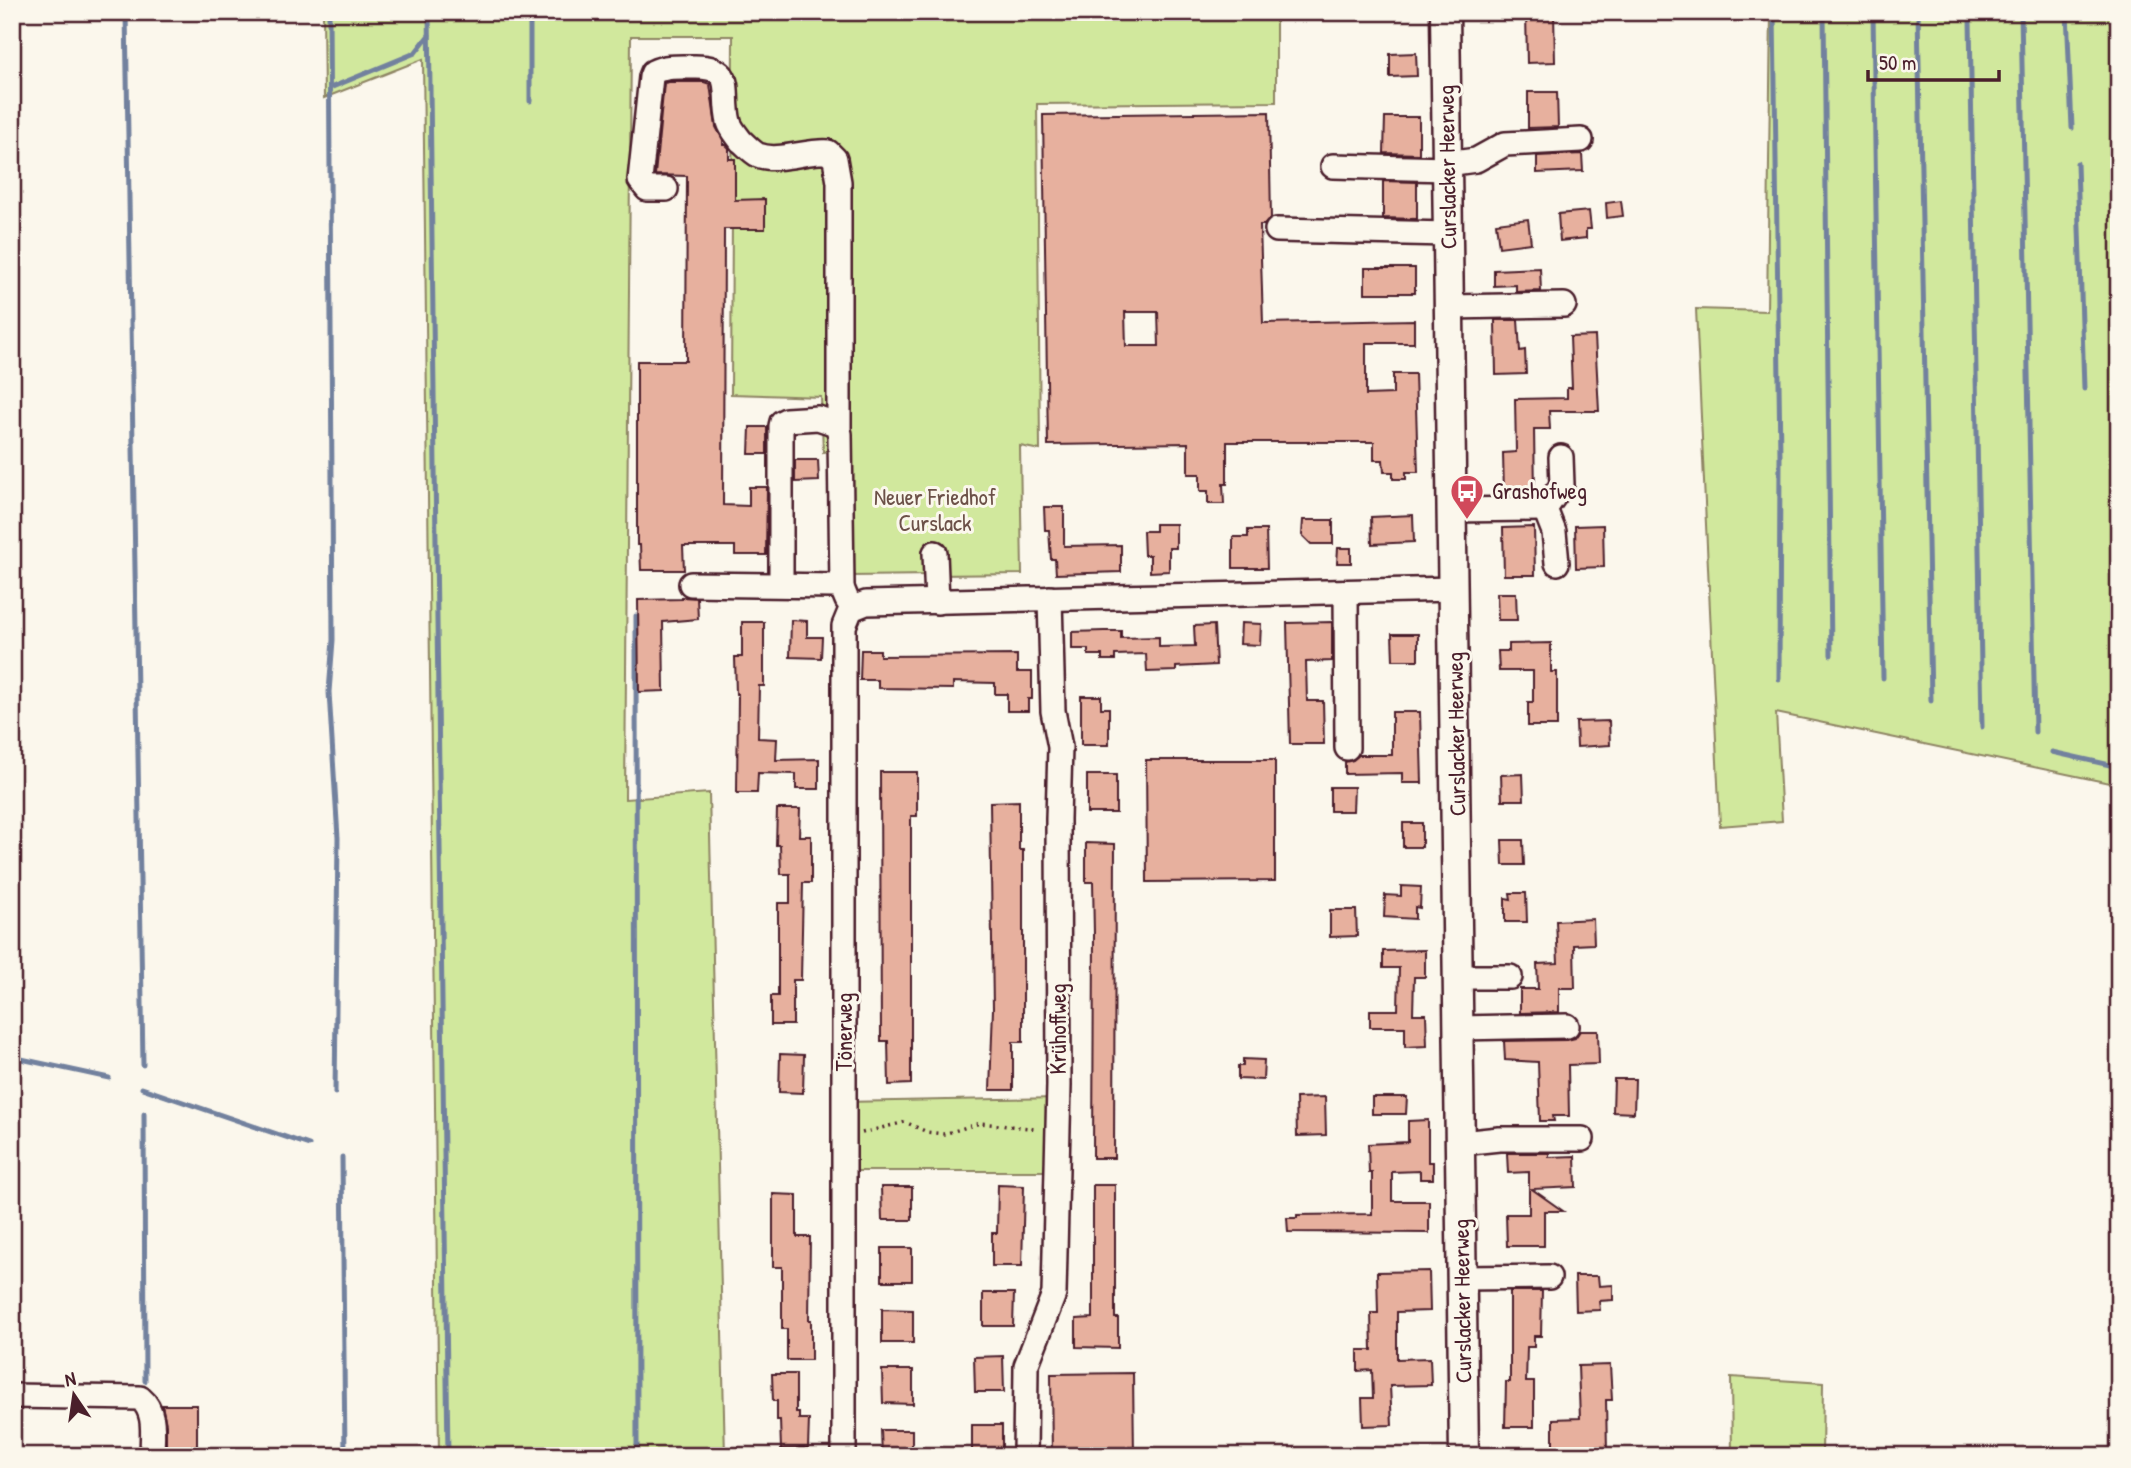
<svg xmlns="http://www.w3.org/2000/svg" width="2131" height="1468" viewBox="0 0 2131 1468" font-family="'Patrick Hand',sans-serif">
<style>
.green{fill:#d1e89d;stroke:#8e8464;stroke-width:2}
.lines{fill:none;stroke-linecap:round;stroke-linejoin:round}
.stream{stroke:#72819e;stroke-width:5}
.building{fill:#e7b09e;stroke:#4a1f2b;stroke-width:2;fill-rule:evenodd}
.minor-casing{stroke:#4a1f2b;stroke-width:28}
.major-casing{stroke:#4a1f2b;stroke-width:33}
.path{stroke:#4a1f2b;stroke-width:3.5;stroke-dasharray:2 5;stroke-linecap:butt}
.minor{stroke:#fbf7ec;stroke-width:23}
.major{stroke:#fbf7ec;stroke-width:28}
.labels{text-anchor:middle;stroke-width:6;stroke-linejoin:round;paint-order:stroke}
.street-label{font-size:23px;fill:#4a1f2b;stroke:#fbf7ec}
.poi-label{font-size:23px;fill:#4a1f2b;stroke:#fbf7ec;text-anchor:start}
.park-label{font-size:23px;fill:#6c5148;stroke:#fbf7ec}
</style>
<rect width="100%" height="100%" fill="#fbf7ec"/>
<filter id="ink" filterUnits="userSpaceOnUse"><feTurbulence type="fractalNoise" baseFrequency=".0143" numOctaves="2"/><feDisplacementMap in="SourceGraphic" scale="14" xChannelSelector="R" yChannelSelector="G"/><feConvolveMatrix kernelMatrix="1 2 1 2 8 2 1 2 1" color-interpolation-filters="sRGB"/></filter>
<g filter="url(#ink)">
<g class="green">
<polygon points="323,12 1276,12 1276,102 1037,104 1040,450 1020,446 1022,574 850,576 848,448 823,452 821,397 731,394 733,36 631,36 625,799 709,793 725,1456 439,1456 423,59 324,98"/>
<polygon points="1771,12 2119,12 2119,785 1776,713 1782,821 1720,826 1696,309 1767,311"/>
<polygon points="1058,1098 1057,1171 843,1171 843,1102"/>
<polygon points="1731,1377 1823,1383 1822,1456 1732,1456"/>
</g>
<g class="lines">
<g class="stream">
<polyline points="126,12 143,1065"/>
<polyline points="329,12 333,640 329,692 338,838 335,1093"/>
<polyline points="429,12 448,1456"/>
<polyline points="530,12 530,101"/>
<polyline points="1774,12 1780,457 1779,679"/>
<polyline points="1824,12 1831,655"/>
<polyline points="1873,12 1883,678"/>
<polyline points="1918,12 1931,701"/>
<polyline points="2021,12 2035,732"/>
<polyline points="2067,12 2072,128"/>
<polyline points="1970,19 1982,727"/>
<polyline points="330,88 415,53 429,35"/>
<polyline points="2077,163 2084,389"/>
<polyline points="636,616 637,1456"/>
<polyline points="2052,752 2119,767"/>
<polyline points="12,1057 109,1078"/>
<polyline points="142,1088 309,1145"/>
<polyline points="144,1114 145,1381"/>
<polyline points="342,1157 345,1456"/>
</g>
</g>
<g class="building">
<polygon points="1526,12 1554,12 1555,62 1527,63"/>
<polygon points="1416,53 1417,76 1390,77 1390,54"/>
<polygon points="669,82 704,82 710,84 716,127 723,140 723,145 726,145 729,148 729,159 735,159 735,200 765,199 765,229 724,229 723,505 749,506 749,487 767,487 766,555 735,555 735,546 683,546 684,570 641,570 640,545 637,545 637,361 686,361 687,176 655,175 664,83"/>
<polygon points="1528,92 1557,92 1558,127 1528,128"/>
<path d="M1269,112L1271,218L1264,225H1260L1263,323L1414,320V343H1366V395L1393,394V374H1415L1418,472H1406V479H1393V472H1384L1383,460H1374V442H1227V484H1223L1224,504H1208V491H1200V474H1188V443L1048,445L1043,115ZM1125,312H1158L1159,346H1126Z"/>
<polygon points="1385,117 1419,117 1419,154 1384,153"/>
<polygon points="1582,154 1583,171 1537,173 1537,156"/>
<polygon points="1383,181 1417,182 1417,219 1383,218"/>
<polygon points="1621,201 1623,216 1607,218 1606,203"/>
<polygon points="1589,211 1591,229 1586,229 1586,238 1560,241 1558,214"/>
<polygon points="1528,219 1531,243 1499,247 1496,223"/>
<rect x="1365" y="268" width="50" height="25"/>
<polygon points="1540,268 1541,291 1516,292 1516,285 1494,286 1494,270"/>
<polygon points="1495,320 1518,320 1520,351 1525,350 1526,374 1496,375"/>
<polygon points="1595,336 1599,411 1549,411 1550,429 1534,429 1535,495 1504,495 1503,453 1516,452 1515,399 1567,398 1567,388 1572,388 1570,337"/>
<polygon points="750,427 767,427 767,454 749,454"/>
<polygon points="795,460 818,460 819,481 795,482"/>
<polygon points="1044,507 1064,507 1064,546 1121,545 1121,572 1056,574 1055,559 1051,559 1049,530 1045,530"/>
<polygon points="1413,515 1414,542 1372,544 1371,517"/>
<polygon points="1303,520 1333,520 1333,544 1311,544 1302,535"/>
<polygon points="1155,524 1176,524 1176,548 1169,548 1169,571 1150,572 1150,555 1144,555 1143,531 1155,531"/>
<polygon points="1603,525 1604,567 1576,568 1575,526"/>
<polygon points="1534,527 1535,575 1504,575 1503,528"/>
<polygon points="1248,530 1266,530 1267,568 1233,568 1233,537 1248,537"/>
<polygon points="1338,548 1351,548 1351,563 1337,563"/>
<polygon points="1497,593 1516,593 1517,620 1498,620"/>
<polygon points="682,597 697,598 698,619 663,622 664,691 639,692 638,600 682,599"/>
<polygon points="791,620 807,621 807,637 822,637 821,658 790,657"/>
<polygon points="742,622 764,622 764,686 759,686 758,738 777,739 776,760 819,759 819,789 796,789 796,774 758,773 757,793 737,793 738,694 736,694 735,657 742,657"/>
<polygon points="1332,622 1332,661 1306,662 1307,701 1323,701 1324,744 1290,744 1287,623"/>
<polygon points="1241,623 1261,624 1260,645 1240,644"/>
<polygon points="1214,625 1216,665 1176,667 1176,671 1147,672 1146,654 1115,655 1115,660 1102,660 1102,655 1088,655 1088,649 1072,649 1072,632 1104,631 1121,631 1121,638 1159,637 1159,647 1195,646 1194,626"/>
<polygon points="1392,634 1418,634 1418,660 1393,660"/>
<polygon points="1551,643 1551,672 1557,672 1557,726 1528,726 1528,702 1533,702 1533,671 1499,671 1498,651 1509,651 1509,644"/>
<polygon points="861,650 880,650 880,656 1017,655 1017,672 1032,672 1032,699 1028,699 1028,711 1007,711 1007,694 995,694 995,683 953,682 953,689 878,688 878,680 860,680"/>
<polygon points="1081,696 1101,696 1101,708 1109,708 1109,745 1081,745"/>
<polygon points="1392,712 1420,712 1422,783 1402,783 1402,773 1345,774 1345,762 1353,760 1359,755 1392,755"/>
<polygon points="1609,721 1610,745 1577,747 1576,722"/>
<polygon points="1146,760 1275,760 1275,881 1147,882"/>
<polygon points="880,772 917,772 917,816 911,816 911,1084 889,1085 888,1041 881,1041"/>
<polygon points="1523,774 1524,800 1502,800 1501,775"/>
<rect x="1087" y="775" width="29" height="38"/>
<polygon points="1330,787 1354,787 1353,811 1330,811"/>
<polygon points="1019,801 1019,850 1023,850 1023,1042 1013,1042 1013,1090 990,1090 993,1009 990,802"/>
<polygon points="777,809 800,809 799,836 811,836 811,883 803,883 801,980 793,980 793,1025 771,1025 771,996 778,996 778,903 790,903 790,874 781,874 780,845 776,845"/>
<rect x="1403" y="823" width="19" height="24"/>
<polygon points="1502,840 1523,840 1524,865 1503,865"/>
<polygon points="1086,843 1115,844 1114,1158 1093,1158 1094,934 1093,882 1086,882"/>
<polygon points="1401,886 1421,887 1420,908 1415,907 1415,919 1384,917 1385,895 1401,896"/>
<polygon points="1510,893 1526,893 1527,922 1505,922 1505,898 1511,899"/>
<polygon points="1330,910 1356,910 1357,936 1330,937"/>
<polygon points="1593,919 1594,944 1574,945 1575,988 1559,988 1559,1012 1520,1013 1520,989 1538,989 1537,964 1558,963 1556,921"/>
<polygon points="1425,950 1425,977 1414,977 1413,1014 1426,1014 1427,1046 1405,1047 1405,1027 1370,1027 1370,1010 1398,1010 1399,968 1383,968 1383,951"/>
<polygon points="1580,1031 1598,1031 1599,1064 1568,1065 1569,1116 1553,1116 1554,1121 1540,1121 1538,1062 1505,1060 1504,1041 1567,1040 1575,1038"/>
<polygon points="780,1054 804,1055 803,1093 779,1092"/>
<polygon points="1243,1059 1264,1060 1263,1080 1238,1079 1238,1066 1243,1066"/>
<polygon points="1614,1079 1635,1079 1634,1113 1613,1112"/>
<polygon points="1325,1097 1326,1135 1297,1136 1296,1098"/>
<polygon points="1372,1097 1407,1097 1406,1114 1372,1114"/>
<polygon points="1428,1120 1428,1162 1433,1162 1433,1179 1420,1179 1420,1171 1392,1172 1392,1201 1429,1201 1429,1233 1288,1232 1287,1218 1297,1218 1297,1215 1372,1214 1372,1173 1369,1173 1368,1144 1408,1142 1408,1121"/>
<polygon points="1507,1153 1549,1153 1549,1157 1575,1156 1576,1187 1532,1189 1563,1211 1544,1211 1544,1246 1507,1246 1506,1214 1529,1214 1529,1172 1508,1173"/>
<polygon points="998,1185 1024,1186 1022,1266 992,1266 992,1233 997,1233"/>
<polygon points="1093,1185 1115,1185 1115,1318 1118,1318 1118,1348 1076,1347 1076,1319 1093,1318"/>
<polygon points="881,1187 912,1187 912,1220 882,1220"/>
<polygon points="773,1194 797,1195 797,1237 810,1237 809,1320 811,1320 811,1360 787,1360 787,1329 782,1329 782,1267 773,1267"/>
<rect x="882" y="1248" width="30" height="33"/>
<polygon points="1429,1271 1430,1311 1397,1312 1397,1359 1430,1358 1431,1385 1390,1386 1392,1425 1363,1426 1362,1398 1373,1398 1372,1370 1358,1371 1358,1350 1372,1350 1371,1313 1378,1313 1377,1272"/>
<polygon points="1575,1276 1598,1276 1599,1286 1613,1285 1613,1300 1599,1301 1600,1310 1576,1311"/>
<polygon points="1510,1291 1542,1291 1541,1336 1534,1336 1534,1347 1527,1347 1526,1382 1534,1382 1534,1427 1505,1427 1506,1382 1510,1382"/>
<polygon points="983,1293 1014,1293 1013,1326 983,1326"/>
<polygon points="882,1309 913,1310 913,1343 882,1343"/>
<polygon points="1003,1356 1004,1392 975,1392 974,1357"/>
<polygon points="1610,1365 1612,1400 1606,1400 1607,1452 1578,1452 1578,1448 1553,1449 1553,1419 1580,1418 1578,1366"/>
<polygon points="882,1370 913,1370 913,1404 883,1403"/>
<polygon points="1133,1373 1134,1456 1052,1456 1051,1374"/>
<polygon points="772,1374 796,1374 796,1412 799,1412 799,1419 809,1419 808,1448 781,1449 780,1420 777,1420 777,1401 773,1401"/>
<polygon points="162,1405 197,1405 197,1456 166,1456 166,1424"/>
<rect x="972" y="1425" width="30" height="31"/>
<polygon points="881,1430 912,1430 912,1456 882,1456"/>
</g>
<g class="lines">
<defs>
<g id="minor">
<polyline points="1447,164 1476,160 1505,144 1581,140"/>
<polyline points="1333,166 1447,169"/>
<path d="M666,189H647L640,180L651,77L653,72C665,66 678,67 691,67C739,65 721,92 729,122C731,129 737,135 741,141C746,145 752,152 758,155C778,163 807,150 828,152L835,159L839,182V429"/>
<polyline points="1277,230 1448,234"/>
<polyline points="1449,307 1564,305"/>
<polyline points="1545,509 1554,532 1557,563"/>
<polyline points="1452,510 1545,509 1562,485 1561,457"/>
<polyline points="935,553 937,602"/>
<polyline points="691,584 835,586 842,588 847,600"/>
<polyline points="781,584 781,426 782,422 786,420 818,418 836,424 840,434 842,588"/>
<polyline points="1346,592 1347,748"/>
<polyline points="851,609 866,603 1454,589"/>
<polyline points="1459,977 1510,977"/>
<polyline points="1459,1028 1567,1026"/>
<polyline points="1461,1143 1499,1139 1582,1139"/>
<polyline points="1462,1278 1549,1277"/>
<path d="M12,1396L140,1398C157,1412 152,1435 152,1456"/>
<polyline points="844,1456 844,626 851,609"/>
<polyline points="1025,1456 1026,1366 1054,1294 1059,1085 1058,819 1060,747 1053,711 1050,598"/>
</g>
<polyline id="major" points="1445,12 1464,1456"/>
</defs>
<use href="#minor" class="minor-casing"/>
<use href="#major" class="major-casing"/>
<polyline class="path" points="862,1133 905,1122 927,1132 944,1134 980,1123 1038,1129"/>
<use href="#minor" class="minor"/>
<use href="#major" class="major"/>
</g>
</g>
<defs>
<symbol id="bus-pin" viewBox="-11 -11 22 30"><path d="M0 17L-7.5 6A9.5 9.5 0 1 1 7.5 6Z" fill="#d1495b" stroke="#fbf7ec"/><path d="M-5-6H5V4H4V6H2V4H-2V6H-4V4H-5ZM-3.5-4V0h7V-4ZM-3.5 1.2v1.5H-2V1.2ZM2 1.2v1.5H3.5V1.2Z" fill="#fff"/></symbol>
</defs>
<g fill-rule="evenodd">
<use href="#bus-pin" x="1448" y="472" width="38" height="52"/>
</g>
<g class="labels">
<g class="street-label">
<text transform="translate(1447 167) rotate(-91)" y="8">Curslacker Heerweg</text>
<text transform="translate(1456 734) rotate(-91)" y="8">Curslacker Heerweg</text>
<text transform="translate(1058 1029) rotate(-90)" y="8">Krühoffweg</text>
<text transform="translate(844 1032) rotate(-90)" y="8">Tönerweg</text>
<text transform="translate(1462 1301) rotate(-91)" y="8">Curslacker Heerweg</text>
</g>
<g class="poi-label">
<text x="1492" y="499">Grashofweg</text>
</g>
<g class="park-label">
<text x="935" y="505">Neuer Friedhof<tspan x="935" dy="26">Curslack</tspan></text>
</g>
</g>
<rect width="2131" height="1468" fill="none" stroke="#fbf7ec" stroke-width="42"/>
<rect x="21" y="21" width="2089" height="1426" fill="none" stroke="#4a1f2b" stroke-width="2.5" filter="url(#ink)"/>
<g transform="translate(74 1395) rotate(347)" stroke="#fbf7ec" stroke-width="5" paint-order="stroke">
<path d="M0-5L12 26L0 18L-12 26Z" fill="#4a1f2b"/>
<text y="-10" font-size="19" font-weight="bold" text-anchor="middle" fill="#4a1f2b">N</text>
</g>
<path d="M1868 70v10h131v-10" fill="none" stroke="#4a1f2b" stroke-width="3.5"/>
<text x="1879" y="70" font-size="21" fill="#4a1f2b" stroke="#fbf7ec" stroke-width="5" paint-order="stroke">50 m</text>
</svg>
